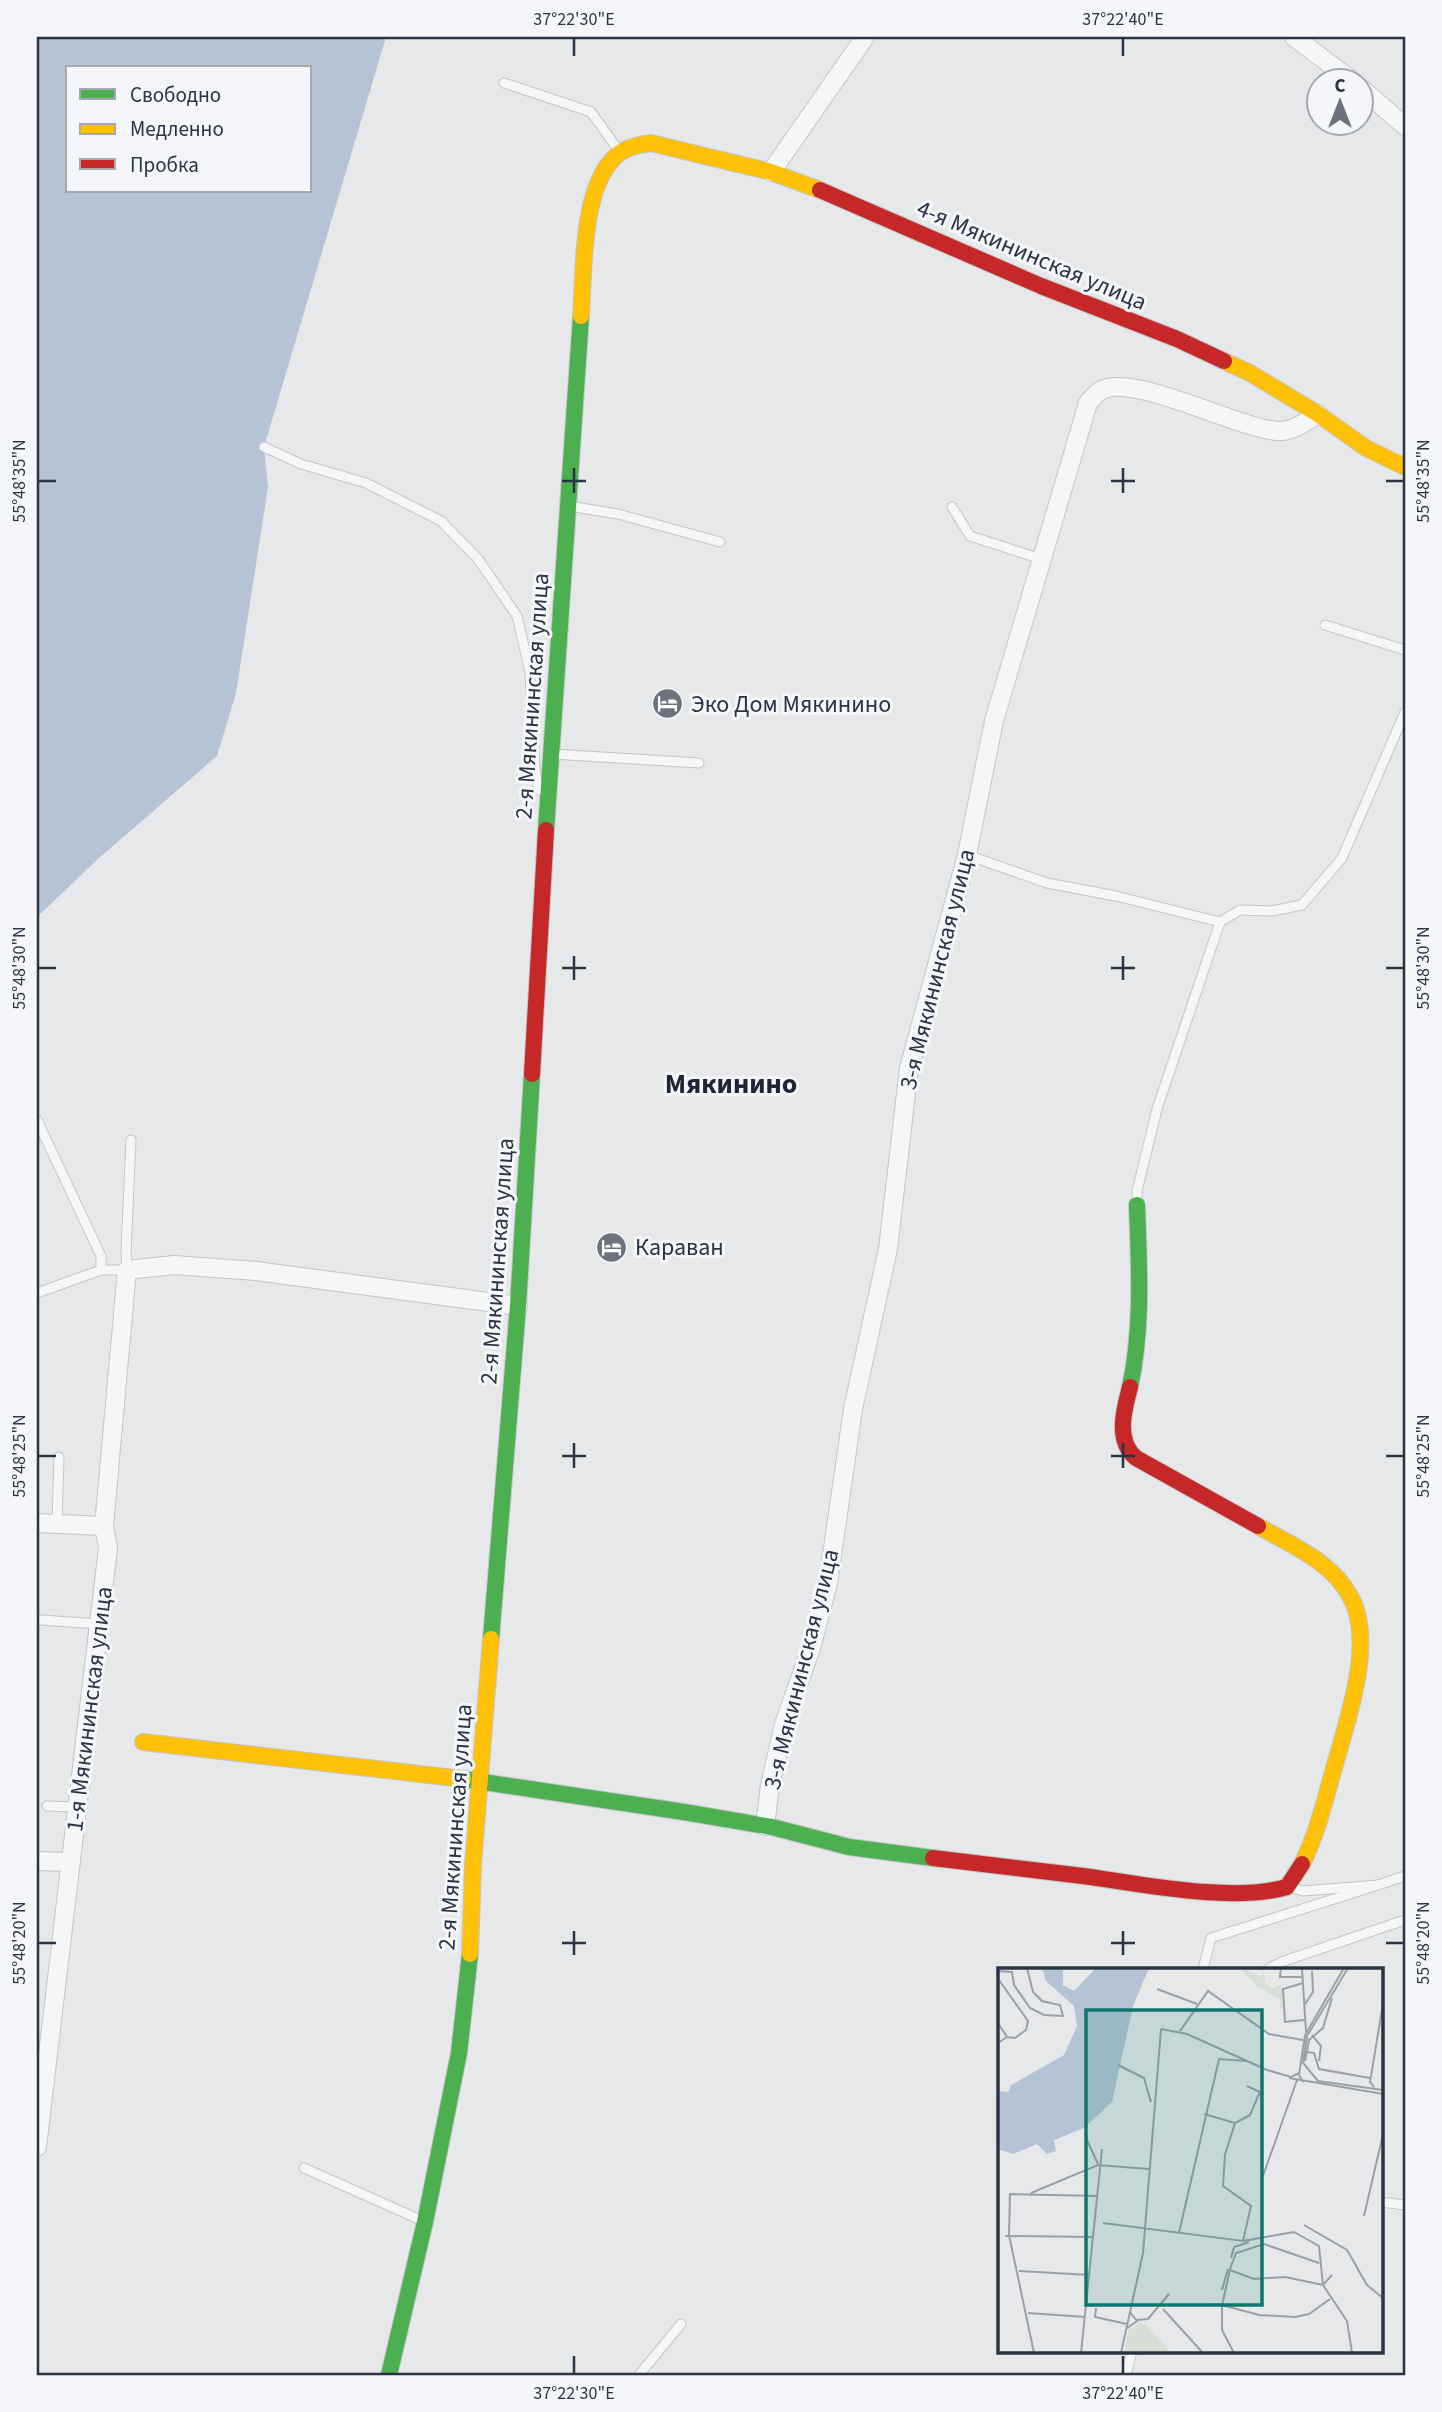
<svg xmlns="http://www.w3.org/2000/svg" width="1442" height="2412" viewBox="0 0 1442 2412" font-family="'Source Sans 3',sans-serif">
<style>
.water{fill:#b4c4d5;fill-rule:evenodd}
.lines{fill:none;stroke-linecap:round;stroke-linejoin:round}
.lane-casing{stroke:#c4c6c8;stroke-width:11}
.street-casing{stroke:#c4c6c8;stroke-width:20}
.fast-casing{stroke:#c4c6c8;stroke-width:18}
.slow-casing{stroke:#c4c6c8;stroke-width:18}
.jam-casing{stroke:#c4c6c8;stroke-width:18}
.lane{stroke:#f5f6f7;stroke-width:9}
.street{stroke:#f5f6f7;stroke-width:18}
.fast{stroke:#4caf50;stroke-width:16}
.slow{stroke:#ffc107;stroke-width:16}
.jam{stroke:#c62828;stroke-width:16}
.ticks{fill:none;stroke:#2b3445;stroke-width:2.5}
.labels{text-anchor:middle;stroke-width:6;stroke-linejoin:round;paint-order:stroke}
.street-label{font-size:24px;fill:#2b3445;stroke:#f4f6f9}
.poi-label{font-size:24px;fill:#2b3445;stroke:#f4f6f9;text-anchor:start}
.quarter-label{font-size:28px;font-weight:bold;fill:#1d2536;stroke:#f4f6f9}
.inset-road{fill:none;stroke:#9ba0a8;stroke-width:2}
.view{fill:#0f766e;fill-opacity:0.15;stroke:#0f766e;stroke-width:3.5}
.inset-edge{fill:none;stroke:#2b3445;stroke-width:3.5}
.neatline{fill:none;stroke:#2b3445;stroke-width:2.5}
.ticks-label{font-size:18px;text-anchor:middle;fill:#2b3445}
</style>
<rect width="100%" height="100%" fill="#e6e8ea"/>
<path class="water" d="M37,37H386L264,447L268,487L236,693L217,756L99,858L37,917ZM68,68H310V191H68Z"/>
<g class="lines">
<defs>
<g id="lane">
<polyline points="504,83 591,112 619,151"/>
<polyline points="264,447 301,464 366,483 441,521 478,559 517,616 530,672 535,770 539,790"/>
<polyline points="569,506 618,514 720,542"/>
<polyline points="952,507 970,536 1041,559"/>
<polyline points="1325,625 1405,650"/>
<polyline points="552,754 699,763"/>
<polyline points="967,855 1047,883 1116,896 1220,922"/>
<polyline points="37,1120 101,1256 101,1270"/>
<polyline points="1137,1203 1137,1191 1157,1109 1220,922 1240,910 1272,911 1302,905 1342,858 1405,712"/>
<polyline points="37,1293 101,1270 127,1270 126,1251 131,1140"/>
<polyline points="57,1523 59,1457"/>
<polyline points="41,1620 99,1624"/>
<polyline points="47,1806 78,1807"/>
<polyline points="1289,1887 1303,1891 1378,1885 1405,1876"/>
<polyline points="1203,1969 1211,1938 1378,1885"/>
<polyline points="1268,1969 1284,1961 1405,1920"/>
<polyline points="304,2168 423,2221"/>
<polyline points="1381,2202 1405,2205"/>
<polyline points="639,2375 681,2324"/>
<polyline points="1126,2375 1132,2351"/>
</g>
<g id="street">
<polyline points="1294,37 1351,80"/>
<polyline points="1362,89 1405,126"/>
<polyline points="771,172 865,37"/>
<polyline points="37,1523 104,1526"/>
<path d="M765,1826L770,1785L784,1724L811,1648L828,1583L853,1409L888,1249L909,1068L967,855L994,721L1088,403C1092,399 1095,394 1100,391C1129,371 1239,429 1278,431C1292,432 1307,421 1318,414"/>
<polyline points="37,1861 71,1862"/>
<polyline points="37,2147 108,1548 104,1526 127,1270 174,1265 256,1271 518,1306"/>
</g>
<g id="fast">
<polyline points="546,830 581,316"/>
<path d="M1130,1387C1143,1327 1139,1265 1137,1205"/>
<polyline points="491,1639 518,1306 532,1074"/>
<polyline points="463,1779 684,1812 772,1827 849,1847 933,1858"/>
<polyline points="389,2375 425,2222 459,2053 470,1954"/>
</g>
<g id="slow">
<path d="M581,316C584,272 581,187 616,156C626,147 639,145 651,143L771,172L820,190"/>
<polyline points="1224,361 1250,373 1318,414 1366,448 1405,467"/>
<path d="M1258,1526C1291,1545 1331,1561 1350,1596C1376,1641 1347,1721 1334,1768C1325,1800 1317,1834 1302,1864"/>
<polyline points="143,1742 463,1779"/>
<polyline points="470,1954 473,1865 491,1639"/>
</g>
<g id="jam">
<polyline points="820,190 1041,286 1177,339 1224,361"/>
<polyline points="532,1074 546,830"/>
<path d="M1130,1387C1124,1410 1115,1440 1136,1458L1258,1526"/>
<path d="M933,1858C983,1864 1033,1870 1083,1876C1141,1884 1232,1903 1287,1887L1302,1864"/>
</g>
</defs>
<use href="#lane" class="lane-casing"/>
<use href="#street" class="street-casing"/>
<use href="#fast" class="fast-casing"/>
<use href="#slow" class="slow-casing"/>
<use href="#jam" class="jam-casing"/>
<use href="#lane" class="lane"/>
<use href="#street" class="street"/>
<use href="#fast" class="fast"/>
<use href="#slow" class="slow"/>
<use href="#jam" class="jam"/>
</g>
<path class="ticks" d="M574,38V56M1123,38V56M574,468V493M1123,468V493M38,481H56M562,481H586M1111,481H1135M1386,481H1404M574,956V980M1123,956V980M38,968H56M562,968H586M1111,968H1135M1386,968H1404M574,1443V1468M1123,1443V1468M38,1456H56M562,1456H586M1111,1456H1135M1386,1456H1404M574,1931V1955M1123,1931V1955M38,1943H56M562,1943H586M1111,1943H1135M1386,1943H1404M574,2356V2374M1123,2356V2374"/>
<defs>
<symbol id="hotel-disc" viewBox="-11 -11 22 22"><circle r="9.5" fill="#6c737f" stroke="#f4f6f9"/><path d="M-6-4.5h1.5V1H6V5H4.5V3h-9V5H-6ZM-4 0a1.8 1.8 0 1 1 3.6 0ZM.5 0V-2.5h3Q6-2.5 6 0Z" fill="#fff"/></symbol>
</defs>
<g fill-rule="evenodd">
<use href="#hotel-disc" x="650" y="686" width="35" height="35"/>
<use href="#hotel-disc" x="594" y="1230" width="35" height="35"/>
</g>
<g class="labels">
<g class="street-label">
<text transform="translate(1032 255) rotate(23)" y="8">4-я Мякининская улица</text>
<text transform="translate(532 696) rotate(-86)" y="8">2-я Мякининская улица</text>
<text transform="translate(937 969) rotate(-76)" y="8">3-я Мякининская улица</text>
<text transform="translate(497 1261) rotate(-86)" y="8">2-я Мякининская улица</text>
<text transform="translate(801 1669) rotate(-76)" y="8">3-я Мякининская улица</text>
<text transform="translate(89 1709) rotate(-83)" y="8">1-я Мякининская улица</text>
<text transform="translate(455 1827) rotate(-86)" y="8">2-я Мякининская улица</text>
</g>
<g class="poi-label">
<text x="691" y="712">Эко Дом Мякинино</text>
<text x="635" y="1255">Караван</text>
</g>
<g class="quarter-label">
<text x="731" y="1093">Мякинино</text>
</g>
</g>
<g transform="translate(998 1968)">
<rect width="385" height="385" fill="#e6e8ea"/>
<path d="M242,0L264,9L266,0L267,14L274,21L283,16L285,39L281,41L283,32L259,18ZM142,354L149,358L174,385H126L130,363Z" fill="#d6ded6"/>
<path d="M44,0H65V17L76,23L98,0H151L135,38L114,134L86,160L56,172L58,183L49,186L39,176L15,186L0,181V123L10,124L13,117L66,87L79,58L76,38L48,13Z" fill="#b4c4d5"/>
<path class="inset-road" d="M283,0L282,9H304M304,0L308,64M350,0L309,68L305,95L320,113L385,122M0,3L14,4L16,17L32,40L46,47L65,48L62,37L44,33L35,24L29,0M1,12L30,53L28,62L17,70L9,69M305,15L285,21L287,54L306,52M159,21L199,36M307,36L315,24L314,3M0,55L9,69L0,75M163,61L189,66L269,102L293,109L301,105M182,63L210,23L271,66L305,72M314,67L323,78L321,93M308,84L316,85L321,101L372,110M307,93L311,72L325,60L334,30M120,97L146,110L153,134M291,110L385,126M305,114L301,107L307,67L346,0M376,119L372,114L385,36M206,146L237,155M88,170L100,196M265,208L299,112M33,225L100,197L151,201M366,248L385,166M105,255L245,273L253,238L225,218L227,187L237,155L252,147L262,124L249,118M306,257L349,282L369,317L385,330M181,265L221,91L249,93M7,268L96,269M245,273L296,264L321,278L325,317L349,353L354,385M233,290L236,279L251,274M232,301L238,285L266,276L321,295M21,303L92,307M224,322L230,301M332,331L311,346L297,349L261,347L224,337L232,302L256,311L287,309L325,317L334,307M213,336L224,337V362L236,385M98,340L97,349L129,356M165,341L205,385M30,345L87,349M139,352L150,351L171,326M128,361L139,353L132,344M36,385L11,267L12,226L100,228M83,385L104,181M123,385L145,285L163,61"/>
<path class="view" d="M88,42H264V337H88Z"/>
<rect width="385" height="385" class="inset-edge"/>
</g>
<rect width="1442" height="2412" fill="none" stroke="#f4f6f9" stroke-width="77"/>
<rect x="66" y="66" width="245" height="126" fill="#f4f6f9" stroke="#a4a8b1" stroke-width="2"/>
<rect x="80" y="89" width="35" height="10" fill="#4caf50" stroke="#a4a8b1" stroke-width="2"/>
<text x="130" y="102" font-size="21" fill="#2b3445">Свободно</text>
<rect x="80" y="124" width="35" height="10" fill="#ffc107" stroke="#a4a8b1" stroke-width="2"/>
<text x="130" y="136" font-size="21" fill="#2b3445">Медленно</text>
<rect x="80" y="159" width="35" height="10" fill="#c62828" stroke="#a4a8b1" stroke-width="2"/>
<text x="130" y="172" font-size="21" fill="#2b3445">Пробка</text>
<g transform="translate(1340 102)"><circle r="33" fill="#f4f6f9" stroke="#a4a8b1" stroke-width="2"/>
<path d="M0-5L12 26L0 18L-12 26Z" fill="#6c737f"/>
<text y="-10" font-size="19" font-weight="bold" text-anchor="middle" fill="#2b3445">С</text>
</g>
<rect x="38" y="38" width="1366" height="2336" class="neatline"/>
<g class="ticks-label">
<text x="574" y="25">37°22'30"E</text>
<text x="1123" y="25">37°22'40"E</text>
<text transform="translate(19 481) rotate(-90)" y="6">55°48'35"N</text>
<text transform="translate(1423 481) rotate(-90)" y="6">55°48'35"N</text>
<text transform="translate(19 968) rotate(-90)" y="6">55°48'30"N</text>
<text transform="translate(1423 968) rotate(-90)" y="6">55°48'30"N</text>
<text transform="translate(19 1456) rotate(-90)" y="6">55°48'25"N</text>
<text transform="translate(1423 1456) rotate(-90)" y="6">55°48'25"N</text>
<text transform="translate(19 1943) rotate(-90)" y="6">55°48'20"N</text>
<text transform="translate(1423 1943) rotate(-90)" y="6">55°48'20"N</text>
<text x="574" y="2399">37°22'30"E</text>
<text x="1123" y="2399">37°22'40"E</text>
</g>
</svg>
